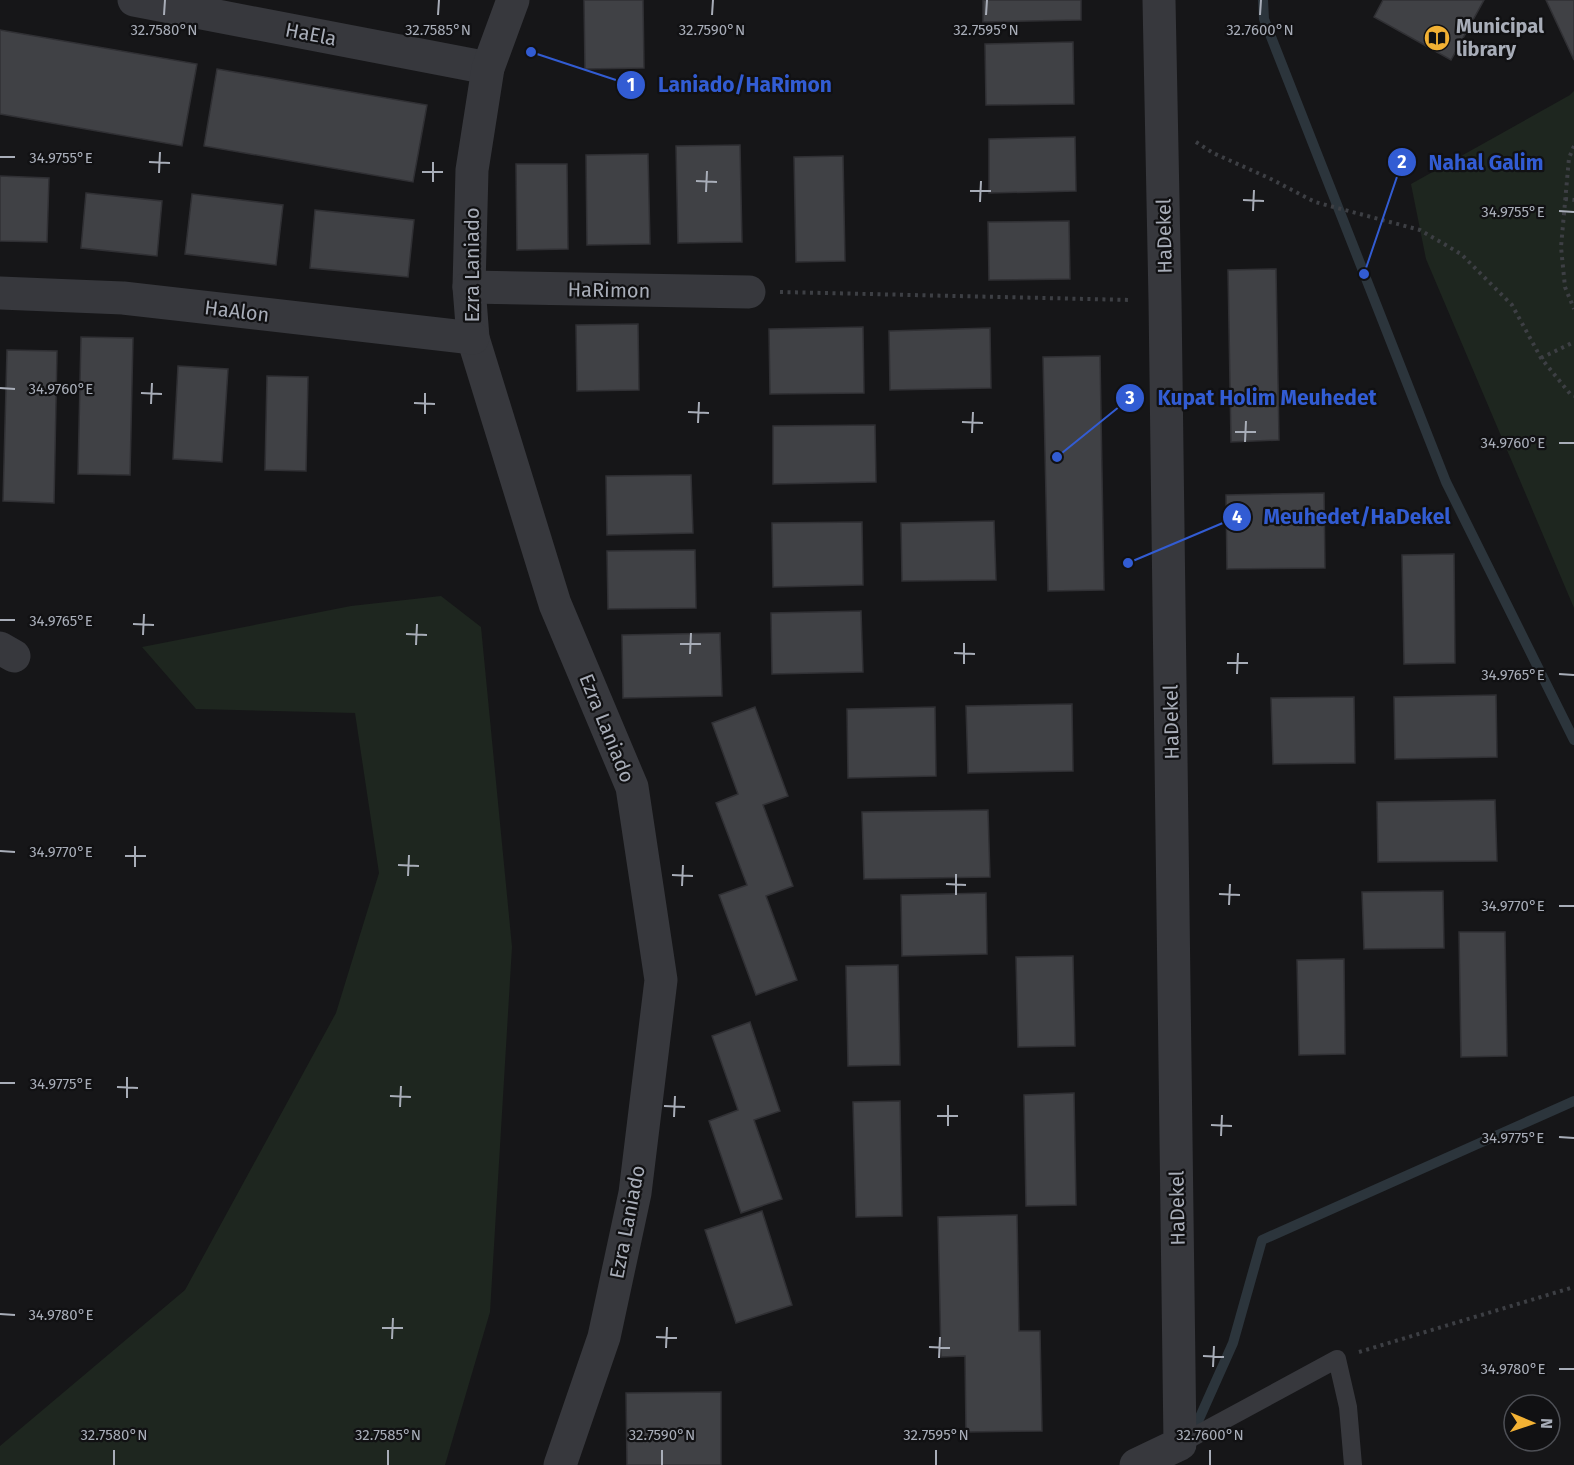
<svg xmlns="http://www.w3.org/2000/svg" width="1574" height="1465" viewBox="0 0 1574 1465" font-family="'Fira Sans',sans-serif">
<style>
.green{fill:#1e261f}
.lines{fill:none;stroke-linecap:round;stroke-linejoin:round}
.stream{stroke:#2c353c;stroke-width:10}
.building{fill:#404145;stroke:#303034;stroke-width:1.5}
.path{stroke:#3d3f44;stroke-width:4;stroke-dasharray:3 4.5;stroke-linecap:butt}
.service{stroke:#37383d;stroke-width:18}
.minor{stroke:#37383d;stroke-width:33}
.ticks{fill:none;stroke:#a8adb8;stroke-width:2}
.labels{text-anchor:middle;stroke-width:4.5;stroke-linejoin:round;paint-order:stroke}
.poi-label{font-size:20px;font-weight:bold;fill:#a8adb8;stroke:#111113;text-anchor:start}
.street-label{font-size:20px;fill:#a8adb8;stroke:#111113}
.ticks-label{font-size:15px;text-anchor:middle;fill:#a8adb8;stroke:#111113;stroke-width:4.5;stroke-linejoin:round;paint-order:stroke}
.leader{fill:none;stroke:#325cd3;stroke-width:2}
.callout-dot{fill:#325cd3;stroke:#111113;stroke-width:2}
.mark-label{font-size:18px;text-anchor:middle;font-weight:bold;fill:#fff}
.callout-label{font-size:21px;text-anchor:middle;font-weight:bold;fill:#325cd3;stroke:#111113;stroke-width:4.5;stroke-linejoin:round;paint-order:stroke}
</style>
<rect width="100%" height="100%" fill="#161618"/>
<g class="green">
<polygon points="1574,91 1574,608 1426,259 1411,184 1570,95"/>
<polygon points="441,596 481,627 512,947 490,1312 445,1465 0,1465 0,1446 185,1290 336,1013 379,873 355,713 196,709 142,647 351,606"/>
</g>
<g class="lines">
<g class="stream">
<polyline points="1263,0 1264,19 1446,482 1574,740"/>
<polyline points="1191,1437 1233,1343 1262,1240 1574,1101"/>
</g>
</g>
<g class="building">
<polygon points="584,0 643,0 644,68 585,69"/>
<polygon points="983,0 1081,0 1081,20 983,22"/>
<polygon points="1383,0 1484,0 1451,60 1374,17"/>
<polygon points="1546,0 1574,0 1574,60"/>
<polygon points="0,30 197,64 182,146 0,114"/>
<polygon points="1073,42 1074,104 986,105 985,44"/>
<polygon points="217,69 427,105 413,182 204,146"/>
<polygon points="1075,137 1076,191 989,193 989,139"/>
<polygon points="740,145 742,242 678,243 676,146"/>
<polygon points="648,154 650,244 587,245 586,155"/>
<polygon points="843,156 845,261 796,262 794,157"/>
<polygon points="516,164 567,164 568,249 517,250"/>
<polygon points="0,176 49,178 47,242 0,241"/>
<polygon points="86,193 162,201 157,256 81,248"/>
<polygon points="192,194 283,205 276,265 185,254"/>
<polygon points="315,210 414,220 408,277 310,268"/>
<polygon points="1069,221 1070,279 989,280 988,222"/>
<polygon points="1276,269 1279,440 1231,442 1228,270"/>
<polygon points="638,324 639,390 577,391 576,325"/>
<polygon points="863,327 864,393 770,394 769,329"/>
<polygon points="990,328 991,388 890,390 889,331"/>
<polygon points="81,337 133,338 130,475 78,474"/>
<polygon points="7,350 57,351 54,503 3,501"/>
<polygon points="1100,356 1104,590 1048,591 1043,357"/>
<polygon points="178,366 228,369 222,462 173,459"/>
<polygon points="267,376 308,377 306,471 265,470"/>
<polygon points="875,425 876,482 773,484 773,426"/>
<polygon points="691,475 693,533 607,535 606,476"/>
<polygon points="1324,493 1325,568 1227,569 1226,495"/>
<polygon points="994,521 996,580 902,581 901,523"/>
<polygon points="862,522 863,585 773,587 772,523"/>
<polygon points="695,550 696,608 608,609 607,551"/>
<polygon points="1454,554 1455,663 1404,664 1402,555"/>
<polygon points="861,611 863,672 772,674 771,613"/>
<polygon points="720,633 722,696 623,698 622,635"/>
<polygon points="1496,695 1497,757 1395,759 1394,697"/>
<polygon points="1354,697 1355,763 1273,764 1271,698"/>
<polygon points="1072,704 1073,771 968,773 966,706"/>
<polygon points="755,707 788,796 763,805 793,886 766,896 797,980 756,995 719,895 747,885 716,803 738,794 712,723"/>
<polygon points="935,707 936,776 848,778 847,709"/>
<polygon points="1495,800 1497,861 1378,862 1377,802"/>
<polygon points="988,810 990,877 864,879 862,812"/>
<polygon points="1443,891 1444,948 1364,949 1362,892"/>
<polygon points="986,893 987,954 902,956 901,895"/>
<polygon points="1459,932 1505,932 1507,1056 1461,1057"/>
<polygon points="1073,956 1075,1046 1018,1047 1016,957"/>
<polygon points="1344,959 1345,1054 1299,1055 1297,960"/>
<polygon points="898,965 900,1065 848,1066 846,966"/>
<polygon points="750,1022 780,1111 754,1120 782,1199 741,1213 709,1121 738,1110 712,1036"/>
<polygon points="1074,1093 1076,1205 1026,1206 1024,1095"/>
<polygon points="900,1101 902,1216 856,1217 853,1102"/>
<polygon points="762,1211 792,1305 736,1323 705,1230"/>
<polygon points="1017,1215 1019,1331 1040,1331 1042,1431 966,1432 965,1356 941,1357 938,1217"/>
<polygon points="721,1392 721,1465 627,1465 626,1393"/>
</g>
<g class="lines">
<g class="path">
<polyline points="1196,142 1213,153 1269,178 1315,202 1420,230 1461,254 1512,305 1541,358 1571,395 1574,396"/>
<polyline points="1574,146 1569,158 1561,247 1565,287 1574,309"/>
<polyline points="1565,199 1574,200"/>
<polyline points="780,292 1132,300"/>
<polyline points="1541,358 1574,342"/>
<polyline points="1359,1352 1574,1287"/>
</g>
<polyline class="service" points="1180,1444 1337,1359 1348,1407 1353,1465"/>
<g class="minor">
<polyline points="134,0 488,68"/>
<polyline points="513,0 488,68 472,170 469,287 473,338 555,604 632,787 661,980 635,1193 604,1337 560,1465"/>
<polyline points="469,287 749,292"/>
<polyline points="0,293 123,298 473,338"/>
<polyline points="0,648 14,656"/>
<polyline points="1136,1465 1180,1444 1165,300 1159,0"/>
</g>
</g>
<path class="ticks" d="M164,15L165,0M438,15L439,0M712,15L713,0M986,15L987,0M1260,15L1261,0M0,157H15M149,162L170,163M422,172H443M159,173L160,152M696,181L717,182M433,182V162M970,191H991M706,192L707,171M1243,200L1264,201M980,202L981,181M1253,211L1254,190M1559,211L1574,212M0,388L15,389M141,393L162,394M414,403L435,404M151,404L152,383M688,412L709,413M425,414V393M962,422L983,423M698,423L699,402M1235,432H1256M972,433L973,412M1245,442L1246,421M1559,443H1574M0,620H15M133,624L154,625M406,634L427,635M143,635L144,614M680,644H701M416,645L417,624M954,653L975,654M690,654L691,633M1227,663H1248M964,664V643M1237,674L1238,653M1559,674L1574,675M0,851L15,852M125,856H146M398,865L419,866M135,867V846M672,875L693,876M408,876L409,855M946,884L966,885M682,886L683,865M1219,894L1240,895M956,895V874M1229,905L1230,884M1559,906H1574M0,1083H15M117,1087L138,1088M390,1096L411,1097M127,1098V1077M664,1106L685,1107M400,1107L401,1086M937,1116H958M674,1117L675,1096M1211,1125L1232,1126M948,1126V1105M1221,1136L1222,1115M1559,1137L1574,1138M0,1314L15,1315M382,1328H403M656,1337L677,1338M392,1339L393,1318M929,1347L950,1348M666,1348L667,1327M1203,1356L1224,1357M939,1358L940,1337M1213,1367L1214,1346M1559,1369H1574M114,1465V1450M388,1465V1450M662,1465V1450M936,1465V1450M1210,1465V1450"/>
<defs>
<symbol id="library-disc" viewBox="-11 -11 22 22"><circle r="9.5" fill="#f2b134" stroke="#111113"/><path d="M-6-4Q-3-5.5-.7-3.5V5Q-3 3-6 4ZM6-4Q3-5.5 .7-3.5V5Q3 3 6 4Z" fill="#111"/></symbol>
</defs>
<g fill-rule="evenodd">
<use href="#library-disc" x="1422" y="23" width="30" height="30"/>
</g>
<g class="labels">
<g class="poi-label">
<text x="1456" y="33">Municipal<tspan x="1456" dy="23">library</tspan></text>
</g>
<g class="street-label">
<text transform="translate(311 34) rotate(11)" y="7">HaEla</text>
<text transform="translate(1164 236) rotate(-91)" y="7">HaDekel</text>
<text transform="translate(472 265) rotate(-90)" y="7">Ezra Laniado</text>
<text transform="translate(609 290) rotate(1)" y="7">HaRimon</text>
<text transform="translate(237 311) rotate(7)" y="7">HaAlon</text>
<text transform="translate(1171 722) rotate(-91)" y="7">HaDekel</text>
<text transform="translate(607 728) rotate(68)" y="7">Ezra Laniado</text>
<text transform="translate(1177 1208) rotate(-91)" y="7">HaDekel</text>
<text transform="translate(627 1222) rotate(-79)" y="7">Ezra Laniado</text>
</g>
</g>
<g class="ticks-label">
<text x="164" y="35">32.7580°N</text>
<text x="438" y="35">32.7585°N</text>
<text x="712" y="35">32.7590°N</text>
<text x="986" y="35">32.7595°N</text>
<text x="1260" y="35">32.7600°N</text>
<text x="61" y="163">34.9755°E</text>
<text x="1513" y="217">34.9755°E</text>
<text x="61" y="394">34.9760°E</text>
<text x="1513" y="448">34.9760°E</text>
<text x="61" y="626">34.9765°E</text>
<text x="1513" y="680">34.9765°E</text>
<text x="61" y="857">34.9770°E</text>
<text x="1513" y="911">34.9770°E</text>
<text x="61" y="1089">34.9775°E</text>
<text x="1513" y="1143">34.9775°E</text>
<text x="61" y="1320">34.9780°E</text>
<text x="1513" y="1374">34.9780°E</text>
<text x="114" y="1440">32.7580°N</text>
<text x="388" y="1440">32.7585°N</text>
<text x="662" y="1440">32.7590°N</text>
<text x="936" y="1440">32.7595°N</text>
<text x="1210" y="1440">32.7600°N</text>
</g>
<path class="leader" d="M531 52L631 85M1364 274L1402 162M1057 457L1130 398M1128 563L1237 517"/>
<g class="callout-dot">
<circle cx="531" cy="52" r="6"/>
<circle cx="1364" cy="274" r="6"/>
<circle cx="1057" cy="457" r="6"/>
<circle cx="1128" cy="563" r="6"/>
<circle cx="631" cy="85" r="15"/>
<circle cx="1402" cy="162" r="15"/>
<circle cx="1130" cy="398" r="15"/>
<circle cx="1237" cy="517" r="15"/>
</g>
<g class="mark-label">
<text x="631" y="91">1</text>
<text x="1402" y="168">2</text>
<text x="1130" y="404">3</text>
<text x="1237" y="523">4</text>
</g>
<g class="callout-label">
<text x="745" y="92">Laniado/HaRimon</text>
<text x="1486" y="170">Nahal Galim</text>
<text x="1267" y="405">Kupat Holim Meuhedet</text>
<text x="1357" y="524">Meuhedet/HaDekel</text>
</g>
<g transform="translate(1532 1423) rotate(92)"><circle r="28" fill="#111113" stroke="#4d4f55" stroke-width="1.5"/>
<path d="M0-4.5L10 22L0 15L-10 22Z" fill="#f2b134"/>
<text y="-9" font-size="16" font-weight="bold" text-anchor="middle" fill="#a8adb8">N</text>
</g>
</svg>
